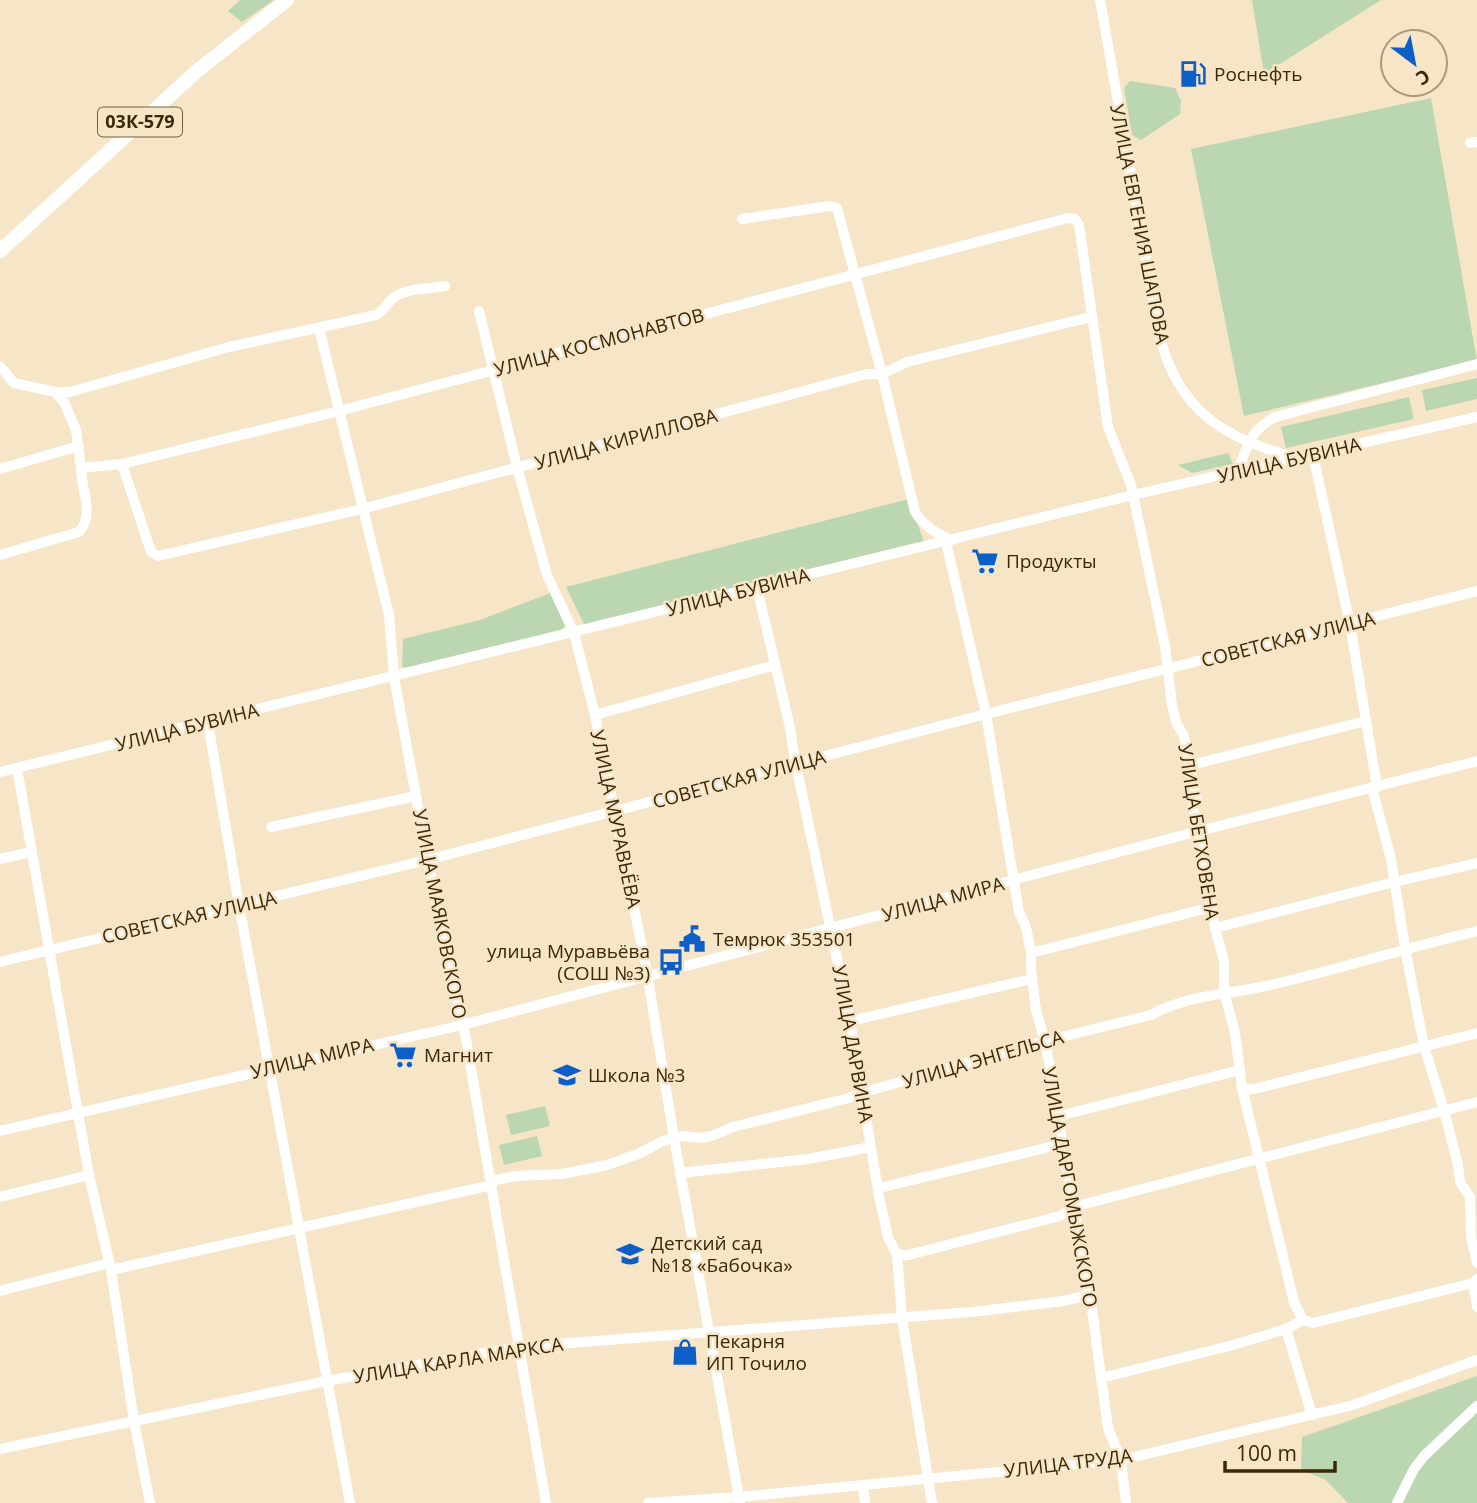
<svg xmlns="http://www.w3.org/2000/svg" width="1477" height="1503" viewBox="0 0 1477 1503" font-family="'Open Sans',sans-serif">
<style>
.green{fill:#bad7b1}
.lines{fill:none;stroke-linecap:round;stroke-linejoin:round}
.minor{stroke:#fff;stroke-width:10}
.major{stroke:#fff;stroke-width:14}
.labels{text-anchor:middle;stroke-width:5;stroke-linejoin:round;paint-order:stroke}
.shield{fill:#f7e5c8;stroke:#736141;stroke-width:2}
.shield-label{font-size:18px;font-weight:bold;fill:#3b2807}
.poi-label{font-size:19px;fill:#3b2807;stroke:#f7e5c8;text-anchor:start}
.street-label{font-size:19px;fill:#3b2807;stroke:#f7e5c8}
</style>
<rect width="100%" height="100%" fill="#f7e5c8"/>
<g class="green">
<polygon points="240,0 274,0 242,22 228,11"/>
<polygon points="1252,0 1381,0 1264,74"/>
<polygon points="1130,81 1175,88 1181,101 1180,114 1141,140 1132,135 1124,88"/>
<polygon points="1431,98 1477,361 1244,416 1191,149"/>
<polygon points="1477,378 1477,399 1426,411 1422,390"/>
<polygon points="1409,397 1414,419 1286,448 1281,427"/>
<polygon points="1228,453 1233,464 1192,473 1178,465"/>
<polygon points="909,499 924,542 585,626 566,587"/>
<polygon points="553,592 567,624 560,631 411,669 402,667 403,639 480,620"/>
<polygon points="545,1106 550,1126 511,1135 506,1115"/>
<polygon points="537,1136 542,1156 504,1165 499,1145"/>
<polygon points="1477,1376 1477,1503 1348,1503 1326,1480 1301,1470 1302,1437"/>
</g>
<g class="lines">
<g class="minor">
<path d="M1100,0L1159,334C1178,411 1224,439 1297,458"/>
<polyline points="1470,143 1477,142"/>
<path d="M742,219L830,206L837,208L882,374L915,512C925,527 935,533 952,540"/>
<polyline points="479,311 517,467 547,575 574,633 595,715 646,967 674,1138 740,1503"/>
<polyline points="319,328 389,615 394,677 439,921 465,1034 546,1503"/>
<polyline points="0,366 14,383 55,392 64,402 76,430 81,468 122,464 151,552 158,556 362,509 867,374 882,374 907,362 1091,317"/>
<path d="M55,392H70L229,347L376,315C385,311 387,301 396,296C408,288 430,289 445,286"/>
<polyline points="1313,455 1350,624 1377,787"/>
<polyline points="122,464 339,411 1068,218 1075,219 1079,225 1108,427 1131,485 1165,646 1172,705 1176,722 1184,736 1197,799 1192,807 1199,831 1215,928 1224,961 1224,992 1235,1033 1242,1088 1294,1302 1303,1320"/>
<polyline points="0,469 79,446"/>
<path d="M1238,471C1247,447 1250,430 1275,417L1477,364"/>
<polyline points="946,542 986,714 1019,912 1026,927 1031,953 1031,969 1036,1010 1045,1041 1059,1116 1062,1144 1090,1295 1108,1428 1121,1460 1126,1503"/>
<path d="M0,555L79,532C95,515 81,489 81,468"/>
<polyline points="757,588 789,723 796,765 850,1021 879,1196 888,1237 897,1255 902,1318 932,1503"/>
<polyline points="595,715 775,665"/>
<polyline points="208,723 239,905 350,1503"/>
<polyline points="1191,765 1366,721"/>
<polyline points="17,768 89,1175 111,1270 134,1421 150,1503"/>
<polyline points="0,772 1133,495 1477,417"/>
<polyline points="1372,788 1391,859 1405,948 1424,1046 1444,1110 1458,1165 1460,1182 1470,1197 1471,1237 1477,1263"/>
<polyline points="271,827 416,796"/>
<polyline points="0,859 31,852"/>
<polyline points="1215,928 1394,882 1477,863"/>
<polyline points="1031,953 1212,907"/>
<polyline points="0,962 427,860 986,714 1477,591"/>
<polyline points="850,1021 1032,979"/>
<polyline points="1242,1088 1254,1089 1477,1033"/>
<polyline points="1059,1116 1240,1070"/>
<polyline points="0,1131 462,1025 1199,831 1477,761"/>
<polyline points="680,1173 808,1159 871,1147"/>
<path d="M491,1181L515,1176L562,1174L607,1165L638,1154L663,1141L683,1136L700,1138L712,1136L733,1127L849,1098L861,1093L1045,1041L1151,1015C1189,994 1234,994 1275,984C1343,968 1409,947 1477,931"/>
<polyline points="879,1188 1062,1144"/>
<polyline points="0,1197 89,1175"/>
<polyline points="897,1255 908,1255 1060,1216 1073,1207 1477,1102"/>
<polyline points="111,1270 492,1185"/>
<polyline points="1473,1283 1477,1307"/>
<polyline points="0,1291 109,1263"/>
<polyline points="1286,1329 1312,1415"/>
<polyline points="1101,1378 1233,1345 1286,1329 1303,1320 1313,1323 1473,1283 1477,1279"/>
<polyline points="0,1449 327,1381 518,1347 972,1312 1063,1301 1090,1295"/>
<polyline points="863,1485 865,1503"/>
<polyline points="648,1503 739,1497 1121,1460 1353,1405 1477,1360"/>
<polyline points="1397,1503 1414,1469 1424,1456 1477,1406"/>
</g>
<polyline class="major" points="0,251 197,71 287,0"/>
</g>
<defs>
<symbol id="fuel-bare" viewBox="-9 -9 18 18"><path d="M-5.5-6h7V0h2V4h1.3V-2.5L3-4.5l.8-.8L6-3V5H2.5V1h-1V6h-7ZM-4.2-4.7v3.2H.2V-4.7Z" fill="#0d5ec7" stroke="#f7e5c8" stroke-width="2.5" paint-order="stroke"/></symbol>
<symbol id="supermarket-bare" viewBox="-9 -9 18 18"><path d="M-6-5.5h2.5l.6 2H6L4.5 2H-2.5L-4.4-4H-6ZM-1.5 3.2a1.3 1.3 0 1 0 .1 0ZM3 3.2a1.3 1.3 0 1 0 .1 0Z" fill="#0d5ec7" stroke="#f7e5c8" stroke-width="2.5" paint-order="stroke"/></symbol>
<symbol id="civic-bare" viewBox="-9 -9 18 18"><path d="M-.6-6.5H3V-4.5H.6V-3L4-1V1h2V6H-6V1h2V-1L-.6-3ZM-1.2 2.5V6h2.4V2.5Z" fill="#0d5ec7" stroke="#f7e5c8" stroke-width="2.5" paint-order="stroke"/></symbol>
<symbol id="bus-bare" viewBox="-9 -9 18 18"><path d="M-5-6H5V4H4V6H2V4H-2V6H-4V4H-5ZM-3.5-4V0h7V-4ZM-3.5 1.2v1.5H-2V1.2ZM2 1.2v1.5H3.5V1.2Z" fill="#0d5ec7" stroke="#f7e5c8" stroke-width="2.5" paint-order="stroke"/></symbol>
<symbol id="school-bare" viewBox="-9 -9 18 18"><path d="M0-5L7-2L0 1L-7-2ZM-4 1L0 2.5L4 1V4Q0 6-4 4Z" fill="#0d5ec7" stroke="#f7e5c8" stroke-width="2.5" paint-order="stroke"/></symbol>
<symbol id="shop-bare" viewBox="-9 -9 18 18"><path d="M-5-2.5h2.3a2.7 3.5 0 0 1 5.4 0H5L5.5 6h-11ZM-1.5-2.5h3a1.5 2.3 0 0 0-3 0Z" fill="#0d5ec7" stroke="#f7e5c8" stroke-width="2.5" paint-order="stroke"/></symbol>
</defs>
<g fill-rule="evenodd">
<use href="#fuel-bare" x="1174" y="55" width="38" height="38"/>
<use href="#supermarket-bare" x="966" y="542" width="38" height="38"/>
<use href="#civic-bare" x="673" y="920" width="38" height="38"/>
<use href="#bus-bare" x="652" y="943" width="38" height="38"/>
<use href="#supermarket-bare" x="384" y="1036" width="38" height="38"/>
<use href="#school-bare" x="548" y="1056" width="38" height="38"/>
<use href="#school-bare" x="611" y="1235" width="38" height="38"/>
<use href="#shop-bare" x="666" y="1333" width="38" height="38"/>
</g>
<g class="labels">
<rect class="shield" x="98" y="107.5" width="84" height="29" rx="5"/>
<g class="shield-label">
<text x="140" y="128">03К-579</text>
</g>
<g class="poi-label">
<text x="1214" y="81">Роснефть</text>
<text x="1006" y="568">Продукты</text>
<text x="713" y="946">Темрюк 353501</text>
<text x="650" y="958" text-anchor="end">улица Муравьёва<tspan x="650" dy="22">(СОШ №3)</tspan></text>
<text x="424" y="1062">Магнит</text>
<text x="588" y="1082">Школа №3</text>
<text x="651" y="1250">Детский сад<tspan x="651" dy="22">№18 «Бабочка»</tspan></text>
<text x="706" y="1348">Пекарня<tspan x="706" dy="22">ИП Точило</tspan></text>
</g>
<g class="street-label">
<text transform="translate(1140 224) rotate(79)" y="7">УЛИЦА ЕВГЕНИЯ ШАПОВА</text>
<text transform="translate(599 342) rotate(-15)" y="7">УЛИЦА КОСМОНАВТОВ</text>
<text transform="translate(626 439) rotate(-15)" y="7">УЛИЦА КИРИЛЛОВА</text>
<text transform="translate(1289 460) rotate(-13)" y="7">УЛИЦА БУВИНА</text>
<text transform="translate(738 592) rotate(-14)" y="7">УЛИЦА БУВИНА</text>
<text transform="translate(1288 639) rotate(-14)" y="7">СОВЕТСКАЯ УЛИЦА</text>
<text transform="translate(187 727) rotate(-14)" y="7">УЛИЦА БУВИНА</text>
<text transform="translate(739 779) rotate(-15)" y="7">СОВЕТСКАЯ УЛИЦА</text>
<text transform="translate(616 819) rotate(78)" y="7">УЛИЦА МУРАВЬЁВА</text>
<text transform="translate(1199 832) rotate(81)" y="7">УЛИЦА БЕТХОВЕНА</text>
<text transform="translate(943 899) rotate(-15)" y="7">УЛИЦА МИРА</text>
<text transform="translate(440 914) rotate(79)" y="7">УЛИЦА МАЯКОВСКОГО</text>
<text transform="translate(189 917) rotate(-13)" y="7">СОВЕТСКАЯ УЛИЦА</text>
<text transform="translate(853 1044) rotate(80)" y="7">УЛИЦА ДАРВИНА</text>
<text transform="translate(312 1058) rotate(-13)" y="7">УЛИЦА МИРА</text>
<text transform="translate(983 1059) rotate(-16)" y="7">УЛИЦА ЭНГЕЛЬСА</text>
<text transform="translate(1070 1187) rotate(80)" y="7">УЛИЦА ДАРГОМЫЖСКОГО</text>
<text transform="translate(458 1360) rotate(-9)" y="7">УЛИЦА КАРЛА МАРКСА</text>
<text transform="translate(1068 1463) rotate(-7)" y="7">УЛИЦА ТРУДА</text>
</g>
</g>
<g transform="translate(1414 63) rotate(148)"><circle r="33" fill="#f7e5c8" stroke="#ac997b" stroke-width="2"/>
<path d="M0-5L12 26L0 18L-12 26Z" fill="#0d5ec7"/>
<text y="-10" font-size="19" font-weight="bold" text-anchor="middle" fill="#3b2807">С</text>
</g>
<path d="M1225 1461v10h110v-10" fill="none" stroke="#3b2807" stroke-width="3.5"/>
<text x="1236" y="1461" font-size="21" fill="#3b2807" stroke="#f7e5c8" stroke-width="5" paint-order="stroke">100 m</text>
</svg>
